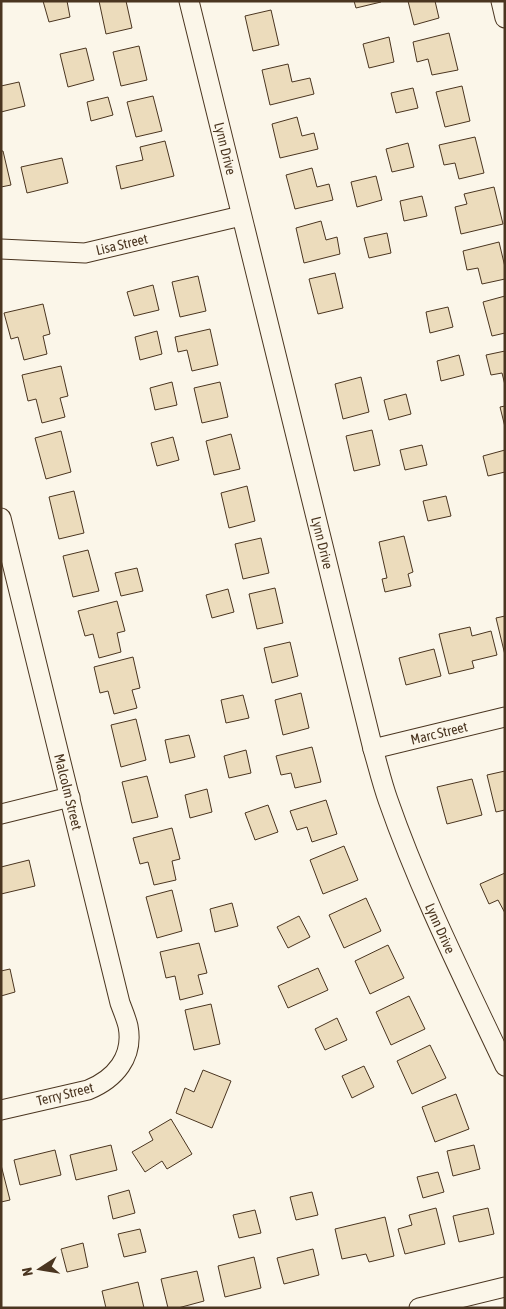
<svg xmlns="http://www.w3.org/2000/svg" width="506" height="1309" viewBox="0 0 506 1309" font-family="'Asap Condensed',sans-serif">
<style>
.building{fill:#ecdcbc;stroke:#4a3520}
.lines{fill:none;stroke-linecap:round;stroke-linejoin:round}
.minor-casing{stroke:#4a3520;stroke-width:21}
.minor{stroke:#fbf6e9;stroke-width:19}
.labels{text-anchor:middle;stroke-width:4;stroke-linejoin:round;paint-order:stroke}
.street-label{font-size:14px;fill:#4a3520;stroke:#fbf6e9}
</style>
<rect width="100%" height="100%" fill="#fbf6e9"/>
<g class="building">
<polygon points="43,1 67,1 70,17 49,22"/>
<polygon points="99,1 126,1 132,28 106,34"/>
<polygon points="354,1 381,1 381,2 356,8"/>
<polygon points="408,1 435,1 439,18 414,25"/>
<polygon points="271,10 279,45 253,51 245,16"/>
<polygon points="449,33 458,70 432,75 428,59 417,62 413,42"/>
<polygon points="389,37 394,62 369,68 363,44"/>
<polygon points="139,46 147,80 121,86 113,52"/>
<polygon points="86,48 94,80 68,87 60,54"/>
<polygon points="288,64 292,82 310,78 314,94 270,105 262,70"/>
<polygon points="19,82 25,106 1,112 1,86"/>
<polygon points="462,86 470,121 445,127 436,92"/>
<polygon points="413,88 418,108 396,113 391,93"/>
<polygon points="153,96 162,131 136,137 127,102"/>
<polygon points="108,97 113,115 91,121 87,102"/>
<polygon points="297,117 302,136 314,133 318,149 280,158 272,124"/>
<polygon points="475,137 484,173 459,179 455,163 444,165 439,145"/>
<polygon points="165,141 174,176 121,189 116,166 143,160 140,147"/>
<polygon points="408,143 414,167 392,172 386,149"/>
<polygon points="1,151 3,151 11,185 1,187"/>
<polygon points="62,158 68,183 27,193 21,167"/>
<polygon points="312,168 317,187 329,184 333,200 295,209 286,175"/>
<polygon points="376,176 382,200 357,207 351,182"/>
<polygon points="494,187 503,224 461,234 455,207 467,204 464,194"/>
<polygon points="422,196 427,216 404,221 400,201"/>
<polygon points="321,221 326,240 337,237 340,254 304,263 296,228"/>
<polygon points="387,233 391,253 369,258 364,238"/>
<polygon points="499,242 505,267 505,279 482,284 478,268 467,270 463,251"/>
<polygon points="335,273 343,308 318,314 309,279"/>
<polygon points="198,276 206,311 180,317 172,282"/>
<polygon points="153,285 159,310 134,316 127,292"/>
<polygon points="505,296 505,333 492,336 483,302"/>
<polygon points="43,304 50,334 43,336 47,354 24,360 18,337 11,339 4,313"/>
<polygon points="448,307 453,327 430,333 426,312"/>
<polygon points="210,329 218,365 192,371 187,350 178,352 175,337"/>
<polygon points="157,331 162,354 140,360 135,337"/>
<polygon points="505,351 505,385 502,373 491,375 486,355"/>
<polygon points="459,355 464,375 441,381 437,361"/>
<polygon points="61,366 68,396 60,398 65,417 42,423 36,399 28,401 22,375"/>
<polygon points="361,377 369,412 343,419 335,384"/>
<polygon points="172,382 177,405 155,410 150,388"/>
<polygon points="220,382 228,417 202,423 194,388"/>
<polygon points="406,394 411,414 389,420 384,400"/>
<polygon points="505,406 505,427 500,407"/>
<polygon points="372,430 380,465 354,471 346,436"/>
<polygon points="61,431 71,472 46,479 35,438"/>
<polygon points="231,434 240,469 214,475 206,441"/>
<polygon points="173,437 179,460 157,466 151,443"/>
<polygon points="422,445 427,465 405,470 400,450"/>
<polygon points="505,450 505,472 488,476 483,456"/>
<polygon points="247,486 255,521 229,528 221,493"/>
<polygon points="74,491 84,533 59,539 49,497"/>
<polygon points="446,496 451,516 428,521 423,501"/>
<polygon points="404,536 413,572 408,574 411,586 385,592 382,579 387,578 379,542"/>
<polygon points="261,538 269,573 243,579 235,544"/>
<polygon points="88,550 99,591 73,597 63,556"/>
<polygon points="137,568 143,591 121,596 115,573"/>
<polygon points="275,588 283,623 257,629 249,594"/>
<polygon points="228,589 234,612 212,618 206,595"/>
<polygon points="117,601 125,631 117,633 121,652 99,658 93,634 85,636 78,611"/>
<polygon points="505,616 505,655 496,618"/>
<polygon points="470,627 472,636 491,631 497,655 472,661 474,668 449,674 439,634"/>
<polygon points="290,642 298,676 272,683 264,648"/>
<polygon points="434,649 441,676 406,685 399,658"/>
<polygon points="133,657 140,688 132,690 137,708 114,714 108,691 100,693 94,667"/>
<polygon points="301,693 309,728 283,735 275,700"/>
<polygon points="243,695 249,718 226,723 221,700"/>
<polygon points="136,719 146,760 121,767 111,725"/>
<polygon points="189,735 195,757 170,763 165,740"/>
<polygon points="312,747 321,782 295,788 291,773 281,775 276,756"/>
<polygon points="246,750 251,773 229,778 224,756"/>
<polygon points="505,771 505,810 496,812 487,775"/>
<polygon points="147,776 158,817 132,823 122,782"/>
<polygon points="472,779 482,815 447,824 437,787"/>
<polygon points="207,789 212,812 190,818 185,795"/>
<polygon points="326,800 337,834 312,842 307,827 297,830 290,811"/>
<polygon points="268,805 278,832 255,840 245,813"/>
<polygon points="172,828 180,859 172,861 176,880 154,885 148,862 140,864 133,838"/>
<polygon points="344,846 358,880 323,894 310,860"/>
<polygon points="29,860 35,886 1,894 1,867"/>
<polygon points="505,873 505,913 498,900 489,904 480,884"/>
<polygon points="172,890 182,931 157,938 146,897"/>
<polygon points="366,898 381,931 344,948 329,915"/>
<polygon points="232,903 238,926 215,932 210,909"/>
<polygon points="299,916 310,937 288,948 277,927"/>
<polygon points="199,943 207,973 198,975 203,994 180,1000 175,976 166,978 160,952"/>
<polygon points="388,945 404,978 370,994 355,961"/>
<polygon points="318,968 328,990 288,1008 278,986"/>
<polygon points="10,969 15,992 1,996 1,971"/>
<polygon points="409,996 425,1029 391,1045 376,1012"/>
<polygon points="211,1004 220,1044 194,1050 185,1010"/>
<polygon points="337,1018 347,1040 325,1050 315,1029"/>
<polygon points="430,1045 446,1078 412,1094 397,1061"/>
<polygon points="364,1066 374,1087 352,1098 342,1076"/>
<polygon points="203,1070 231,1081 212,1128 176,1113 185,1088 194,1092"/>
<polygon points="456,1094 469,1129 435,1142 422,1107"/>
<polygon points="171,1119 192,1154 167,1169 162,1161 145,1172 132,1152 153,1140 149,1132"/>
<polygon points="111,1145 117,1170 76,1180 70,1155"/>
<polygon points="474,1145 480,1169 453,1176 447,1151"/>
<polygon points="55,1150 61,1175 20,1185 14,1160"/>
<polygon points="1,1165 10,1200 1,1202"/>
<polygon points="438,1172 444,1192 423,1198 417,1177"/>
<polygon points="129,1190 135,1213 113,1219 108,1196"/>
<polygon points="312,1192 318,1215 296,1220 290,1197"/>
<polygon points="436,1208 445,1244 405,1254 398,1229 412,1225 409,1215"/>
<polygon points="488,1208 494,1234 459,1242 453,1216"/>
<polygon points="255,1210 261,1233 239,1238 233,1215"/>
<polygon points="385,1217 394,1256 369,1262 366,1254 342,1259 335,1229"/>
<polygon points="140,1229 146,1252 124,1257 118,1234"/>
<polygon points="83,1243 88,1267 67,1272 61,1249"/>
<polygon points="313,1249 319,1275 284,1284 277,1258"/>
<polygon points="254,1257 261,1288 225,1297 218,1266"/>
<polygon points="197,1271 204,1301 178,1308 168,1308 161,1279"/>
<polygon points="138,1282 144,1308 106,1308 102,1291"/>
</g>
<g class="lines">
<defs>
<g id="minor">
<path id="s1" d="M189,1L373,749C378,766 382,783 388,800C420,892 464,979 505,1066"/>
<polyline points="501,1 505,18"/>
<path id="s2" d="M1,249L85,253L241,216"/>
<path id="s3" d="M1,518L120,1003C123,1011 126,1018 128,1026C134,1057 115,1079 88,1090L1,1110"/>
<path id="s4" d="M373,749L505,717"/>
<polyline points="1,814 70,797"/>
<polyline points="419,1308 505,1287"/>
</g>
</defs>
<use href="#minor" class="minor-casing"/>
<use href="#minor" class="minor"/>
</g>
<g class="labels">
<g class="street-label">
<text dy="5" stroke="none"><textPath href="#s1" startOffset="152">Lynn Drive</textPath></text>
<text dy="5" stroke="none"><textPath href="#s2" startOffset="122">Lisa Street</textPath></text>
<text dy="5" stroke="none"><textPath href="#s1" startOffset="558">Lynn Drive</textPath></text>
<text dy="5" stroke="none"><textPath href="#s4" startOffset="68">Marc Street</textPath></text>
<text dy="5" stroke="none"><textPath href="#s3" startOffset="282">Malcolm Street</textPath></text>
<text dy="5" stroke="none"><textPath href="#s1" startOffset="962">Lynn Drive</textPath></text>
<text transform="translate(65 1094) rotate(-14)" y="5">Terry Street</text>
</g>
</g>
<rect width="506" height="1309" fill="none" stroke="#4a3520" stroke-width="5"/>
<g transform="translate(40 1269) rotate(258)" stroke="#fbf6e9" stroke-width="4" paint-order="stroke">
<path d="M0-4L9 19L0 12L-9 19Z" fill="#4a3520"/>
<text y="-8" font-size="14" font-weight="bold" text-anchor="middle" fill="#4a3520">N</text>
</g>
</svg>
